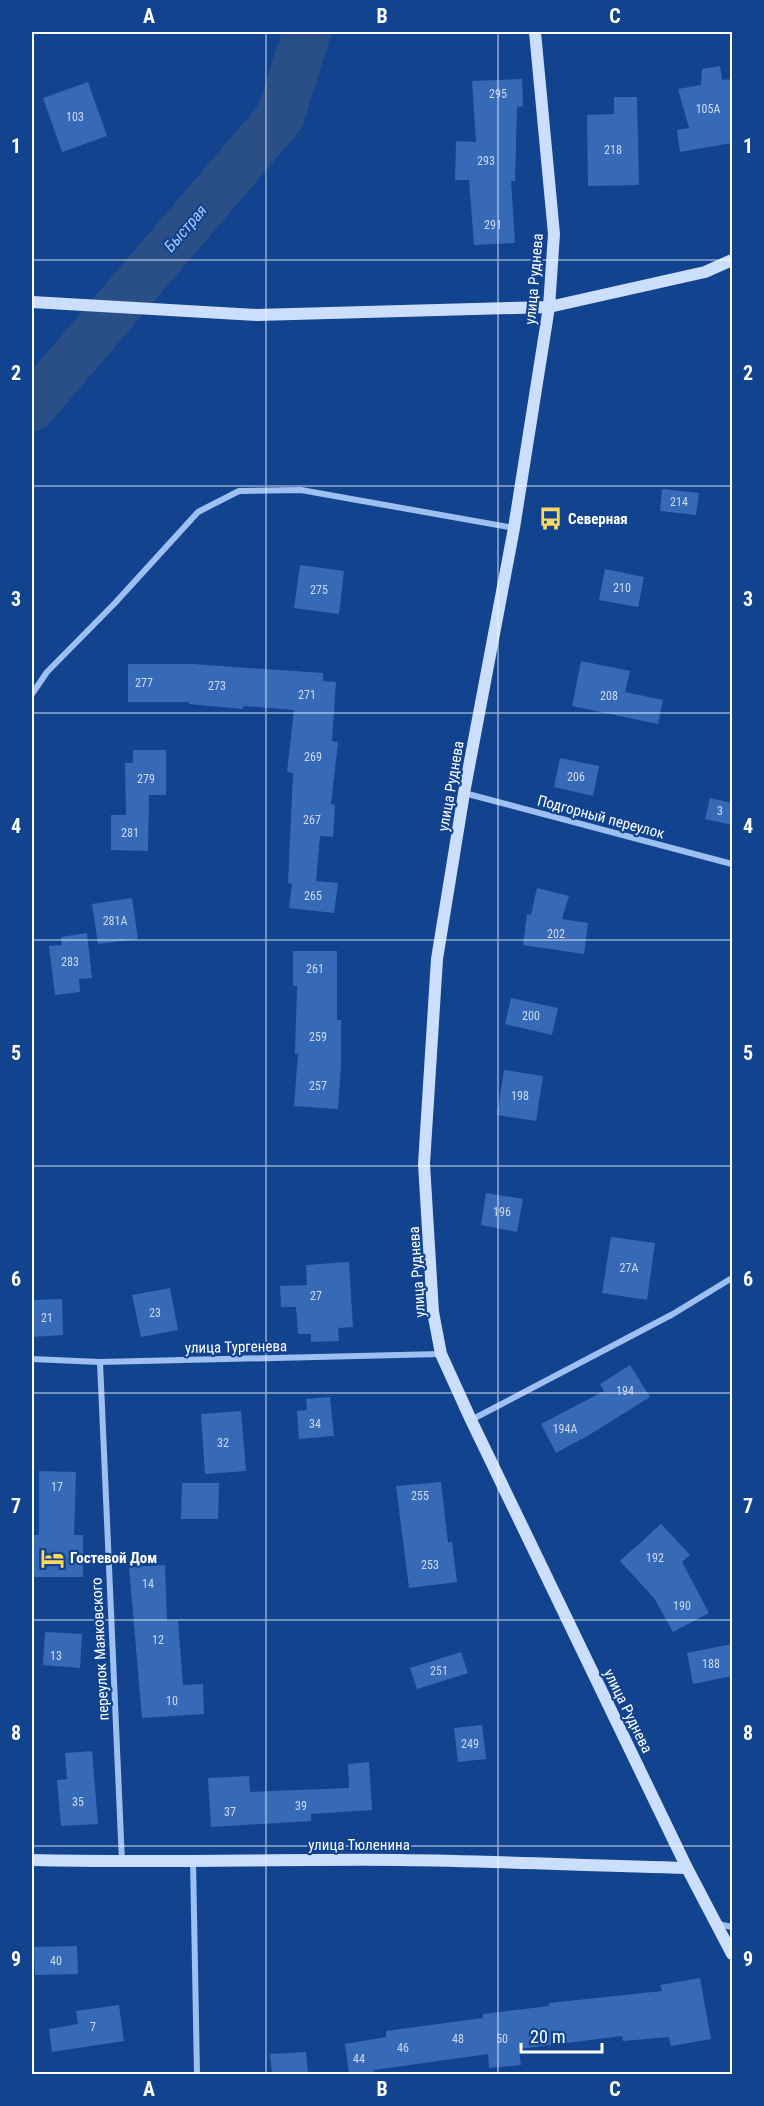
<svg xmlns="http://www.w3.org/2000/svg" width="764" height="2106" viewBox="0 0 764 2106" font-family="'Roboto Condensed',sans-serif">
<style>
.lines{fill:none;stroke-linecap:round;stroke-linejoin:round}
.river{stroke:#2a4f87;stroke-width:48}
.building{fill:#366ab6}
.street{stroke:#9dbff1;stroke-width:6}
.secondary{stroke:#cbdefc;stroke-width:12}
.grid{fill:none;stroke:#fff;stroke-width:1.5;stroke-opacity:0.55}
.labels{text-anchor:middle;stroke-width:4.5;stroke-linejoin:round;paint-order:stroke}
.number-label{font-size:12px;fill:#cddaed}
.street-label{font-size:15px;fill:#fff;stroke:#12438f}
.poi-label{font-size:15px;font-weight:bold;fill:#fff;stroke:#12438f;text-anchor:start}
.water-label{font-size:16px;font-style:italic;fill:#a8c9f9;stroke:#12438f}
.neatline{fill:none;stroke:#fff;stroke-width:2}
.grid-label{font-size:20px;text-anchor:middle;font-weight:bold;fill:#fff}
</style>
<rect width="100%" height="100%" fill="#12438f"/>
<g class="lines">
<polyline class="river" points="32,407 280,117 307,32"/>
</g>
<g class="building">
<polygon points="720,66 722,80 732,79 732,143 680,152 677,130 689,128 678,89 701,85 702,69"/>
<polygon points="522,79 523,106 517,107 515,181 511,181 515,243 474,245 469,180 455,180 456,141 476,142 472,81"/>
<polygon points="88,82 107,136 62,152 43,98"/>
<polygon points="614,97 637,97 639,185 588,186 587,115 614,114"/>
<polygon points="662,489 699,493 696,515 660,511"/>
<polygon points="300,565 344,571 339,614 294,608"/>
<polygon points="605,569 644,577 638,607 599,600"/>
<polygon points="581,661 630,671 625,692 663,700 658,724 572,706"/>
<polygon points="128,664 192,664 323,673 323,681 336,682 332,741 338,742 331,804 335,805 333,837 320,836 316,881 338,883 334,913 289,908 292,884 288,883 293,773 287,772 294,710 243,706 243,709 189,704 189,702 128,702"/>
<polygon points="133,750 166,750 166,795 149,795 148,851 111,850 111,815 126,815 125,763 133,763"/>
<polygon points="560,758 599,766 593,796 554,787"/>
<polygon points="710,798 732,803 732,825 705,819"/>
<polygon points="537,888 569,896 562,919 588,923 584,954 523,945 527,914 531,915"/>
<polygon points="132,898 138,939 98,944 92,904"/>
<polygon points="87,933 92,978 79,979 80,992 55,995 49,946 62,945 61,937"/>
<polygon points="293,951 337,951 337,1020 341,1020 341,1066 338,1109 294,1106 298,1054 295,1054 297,986 293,986"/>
<polygon points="511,998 558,1008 552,1035 505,1024"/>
<polygon points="504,1070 543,1076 536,1121 497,1115"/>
<polygon points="486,1193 523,1199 517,1232 481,1225"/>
<polygon points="611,1237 655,1243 647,1300 602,1293"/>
<polygon points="349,1262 353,1327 338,1328 339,1341 311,1342 311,1334 298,1334 296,1307 281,1307 280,1286 307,1285 306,1265"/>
<polygon points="170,1288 178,1330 141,1337 132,1295"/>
<polygon points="62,1299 63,1335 32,1337 32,1300"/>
<polygon points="630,1365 650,1397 589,1435 556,1453 541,1424 604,1391 600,1384"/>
<polygon points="330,1397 334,1436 299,1439 297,1411 307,1410 306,1399"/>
<polygon points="241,1411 246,1471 205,1474 201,1414"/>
<polygon points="39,1471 76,1472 74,1535 83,1535 83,1577 32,1577 32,1535 39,1535"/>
<polygon points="441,1482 448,1543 452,1542 457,1582 409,1588 396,1486"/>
<polygon points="182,1483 219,1483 218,1519 181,1519"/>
<polygon points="661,1524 690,1555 682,1562 709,1613 673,1632 654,1598 620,1561"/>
<polygon points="165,1565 167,1621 178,1620 183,1685 203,1684 204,1714 142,1718 129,1567"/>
<polygon points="45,1632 82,1634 80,1668 43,1665"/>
<polygon points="732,1644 732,1676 693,1684 687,1653"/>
<polygon points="461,1652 468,1673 417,1689 410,1668"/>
<polygon points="482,1725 486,1759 458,1762 454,1728"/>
<polygon points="92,1751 98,1824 61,1826 57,1780 67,1779 65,1753"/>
<polygon points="369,1762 372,1810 311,1814 311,1821 211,1827 208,1778 249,1776 250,1792 349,1788 348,1764"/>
<polygon points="77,1946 78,1974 35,1975 34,1947"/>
<polygon points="700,1978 711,2039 671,2046 669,2037 623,2041 622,2036 519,2049 521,2065 489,2068 488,2054 374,2070 374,2074 349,2074 345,2044 386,2037 386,2031 483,2018 483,2014 549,2006 549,2003 662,1991 660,1985"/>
<polygon points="119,2005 124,2041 52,2052 49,2029 78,2024 76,2011"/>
<polygon points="306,2052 308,2074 272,2074 270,2054"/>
</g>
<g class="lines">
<g class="street">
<polyline points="32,694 47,672 115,603 198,512 239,491 301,490 514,528"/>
<polyline points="464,793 732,864"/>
<polyline points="32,1359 100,1362 441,1354"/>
<polyline points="100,1362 122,1862"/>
<polyline points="471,1420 673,1314 732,1278"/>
<polyline points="193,1860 197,2074"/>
<polyline points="718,1924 732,1927"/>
</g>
<g class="secondary">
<polyline points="535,32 554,234 549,307 514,528 464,793 437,959 424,1164 433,1312 441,1354 471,1420 687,1868 732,1954"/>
<polyline points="32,302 257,315 549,307 705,272 732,260"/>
<path d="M32,1860C154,1863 277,1859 400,1860C496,1861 592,1866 687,1868"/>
</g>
</g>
<path class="grid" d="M266,32V2074M498,32V2074M32,260H732M32,486H732M32,713H732M32,940H732M32,1166H732M32,1393H732M32,1620H732M32,1846H732"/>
<defs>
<symbol id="bus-bare" viewBox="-9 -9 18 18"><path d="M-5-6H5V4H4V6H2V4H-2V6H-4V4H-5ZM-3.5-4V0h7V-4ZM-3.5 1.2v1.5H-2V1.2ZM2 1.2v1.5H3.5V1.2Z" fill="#ffd75d" stroke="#12438f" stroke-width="2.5" paint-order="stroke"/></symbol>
<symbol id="hotel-bare" viewBox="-9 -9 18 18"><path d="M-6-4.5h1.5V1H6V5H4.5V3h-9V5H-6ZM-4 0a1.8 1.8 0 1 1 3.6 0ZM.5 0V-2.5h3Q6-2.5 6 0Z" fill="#ffd75d" stroke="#12438f" stroke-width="2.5" paint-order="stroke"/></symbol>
</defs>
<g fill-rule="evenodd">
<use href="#bus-bare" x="534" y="502" width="33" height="33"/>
<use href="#hotel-bare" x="36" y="1542" width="33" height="33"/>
</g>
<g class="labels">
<g class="number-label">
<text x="498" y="98">295</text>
<text x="708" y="113">105А</text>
<text x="75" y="121">103</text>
<text x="613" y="154">218</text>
<text x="486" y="165">293</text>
<text x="493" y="229">291</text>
<text x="679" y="506">214</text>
<text x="622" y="592">210</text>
<text x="319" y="594">275</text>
<text x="144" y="687">277</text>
<text x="217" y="690">273</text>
<text x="307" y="699">271</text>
<text x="609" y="700">208</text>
<text x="313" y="761">269</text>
<text x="576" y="781">206</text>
<text x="146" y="783">279</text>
<text x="720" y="815">3</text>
<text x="312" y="824">267</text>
<text x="130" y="837">281</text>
<text x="313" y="900">265</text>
<text x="115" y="925">281А</text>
<text x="556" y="938">202</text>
<text x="70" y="966">283</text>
<text x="315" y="973">261</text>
<text x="531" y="1020">200</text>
<text x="318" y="1041">259</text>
<text x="318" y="1090">257</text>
<text x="520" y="1100">198</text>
<text x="502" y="1216">196</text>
<text x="629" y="1272">27А</text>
<text x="316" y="1300">27</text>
<text x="155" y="1317">23</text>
<text x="47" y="1322">21</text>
<text x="625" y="1395">194</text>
<text x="315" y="1428">34</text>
<text x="565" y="1433">194А</text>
<text x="223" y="1447">32</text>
<text x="57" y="1491">17</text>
<text x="420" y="1500">255</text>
<text x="655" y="1562">192</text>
<text x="430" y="1569">253</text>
<text x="148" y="1588">14</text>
<text x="682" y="1610">190</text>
<text x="158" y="1644">12</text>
<text x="56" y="1660">13</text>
<text x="711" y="1668">188</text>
<text x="439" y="1675">251</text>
<text x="172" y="1705">10</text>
<text x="470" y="1748">249</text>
<text x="78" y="1806">35</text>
<text x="301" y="1810">39</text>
<text x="230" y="1816">37</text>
<text x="56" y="1965">40</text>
<text x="93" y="2031">7</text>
<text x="458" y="2043">48</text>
<text x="502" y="2043">50</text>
<text x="403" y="2052">46</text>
<text x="359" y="2063">44</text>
</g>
<g class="street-label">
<text transform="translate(534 279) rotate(-85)" y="5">улица Руднева</text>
<text transform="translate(451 786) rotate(-80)" y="5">улица Руднева</text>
<text transform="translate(601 817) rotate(15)" y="5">Подгорный переулок</text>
<text transform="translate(417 1272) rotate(-94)" y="5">улица Руднева</text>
<text transform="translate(236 1347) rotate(-1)" y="5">улица Тургенева</text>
<text transform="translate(100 1649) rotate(-93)" y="5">переулок Маяковского</text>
<text transform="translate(628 1711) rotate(64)" y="5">улица Руднева</text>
<text x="359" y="1850">улица Тюленина</text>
</g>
<g class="poi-label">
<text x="568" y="524">Северная</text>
<text x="70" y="1563">Гостевой Дом</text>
</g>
<g class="water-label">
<text transform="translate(185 228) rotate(-49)" y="6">Быстрая</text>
</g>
</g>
<rect width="764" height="2106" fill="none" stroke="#12438f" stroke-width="66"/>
<path d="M521 2043v9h81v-9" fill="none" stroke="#ffffff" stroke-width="3"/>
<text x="530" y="2043" font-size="18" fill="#ffffff" stroke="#12438f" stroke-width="4.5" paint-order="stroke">20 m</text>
<rect x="33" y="33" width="698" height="2040" class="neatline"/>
<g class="grid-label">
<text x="149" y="23">A</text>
<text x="382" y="23">B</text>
<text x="615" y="23">C</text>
<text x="16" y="153">1</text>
<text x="748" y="153">1</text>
<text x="16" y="380">2</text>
<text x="748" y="380">2</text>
<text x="16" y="606">3</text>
<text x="748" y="606">3</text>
<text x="16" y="833">4</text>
<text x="748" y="833">4</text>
<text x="16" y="1060">5</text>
<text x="748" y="1060">5</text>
<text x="16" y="1286">6</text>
<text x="748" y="1286">6</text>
<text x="16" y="1513">7</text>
<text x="748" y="1513">7</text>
<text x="16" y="1740">8</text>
<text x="748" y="1740">8</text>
<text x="16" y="1966">9</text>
<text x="748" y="1966">9</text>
<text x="149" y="2096">A</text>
<text x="382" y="2096">B</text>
<text x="615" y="2096">C</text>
</g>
</svg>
